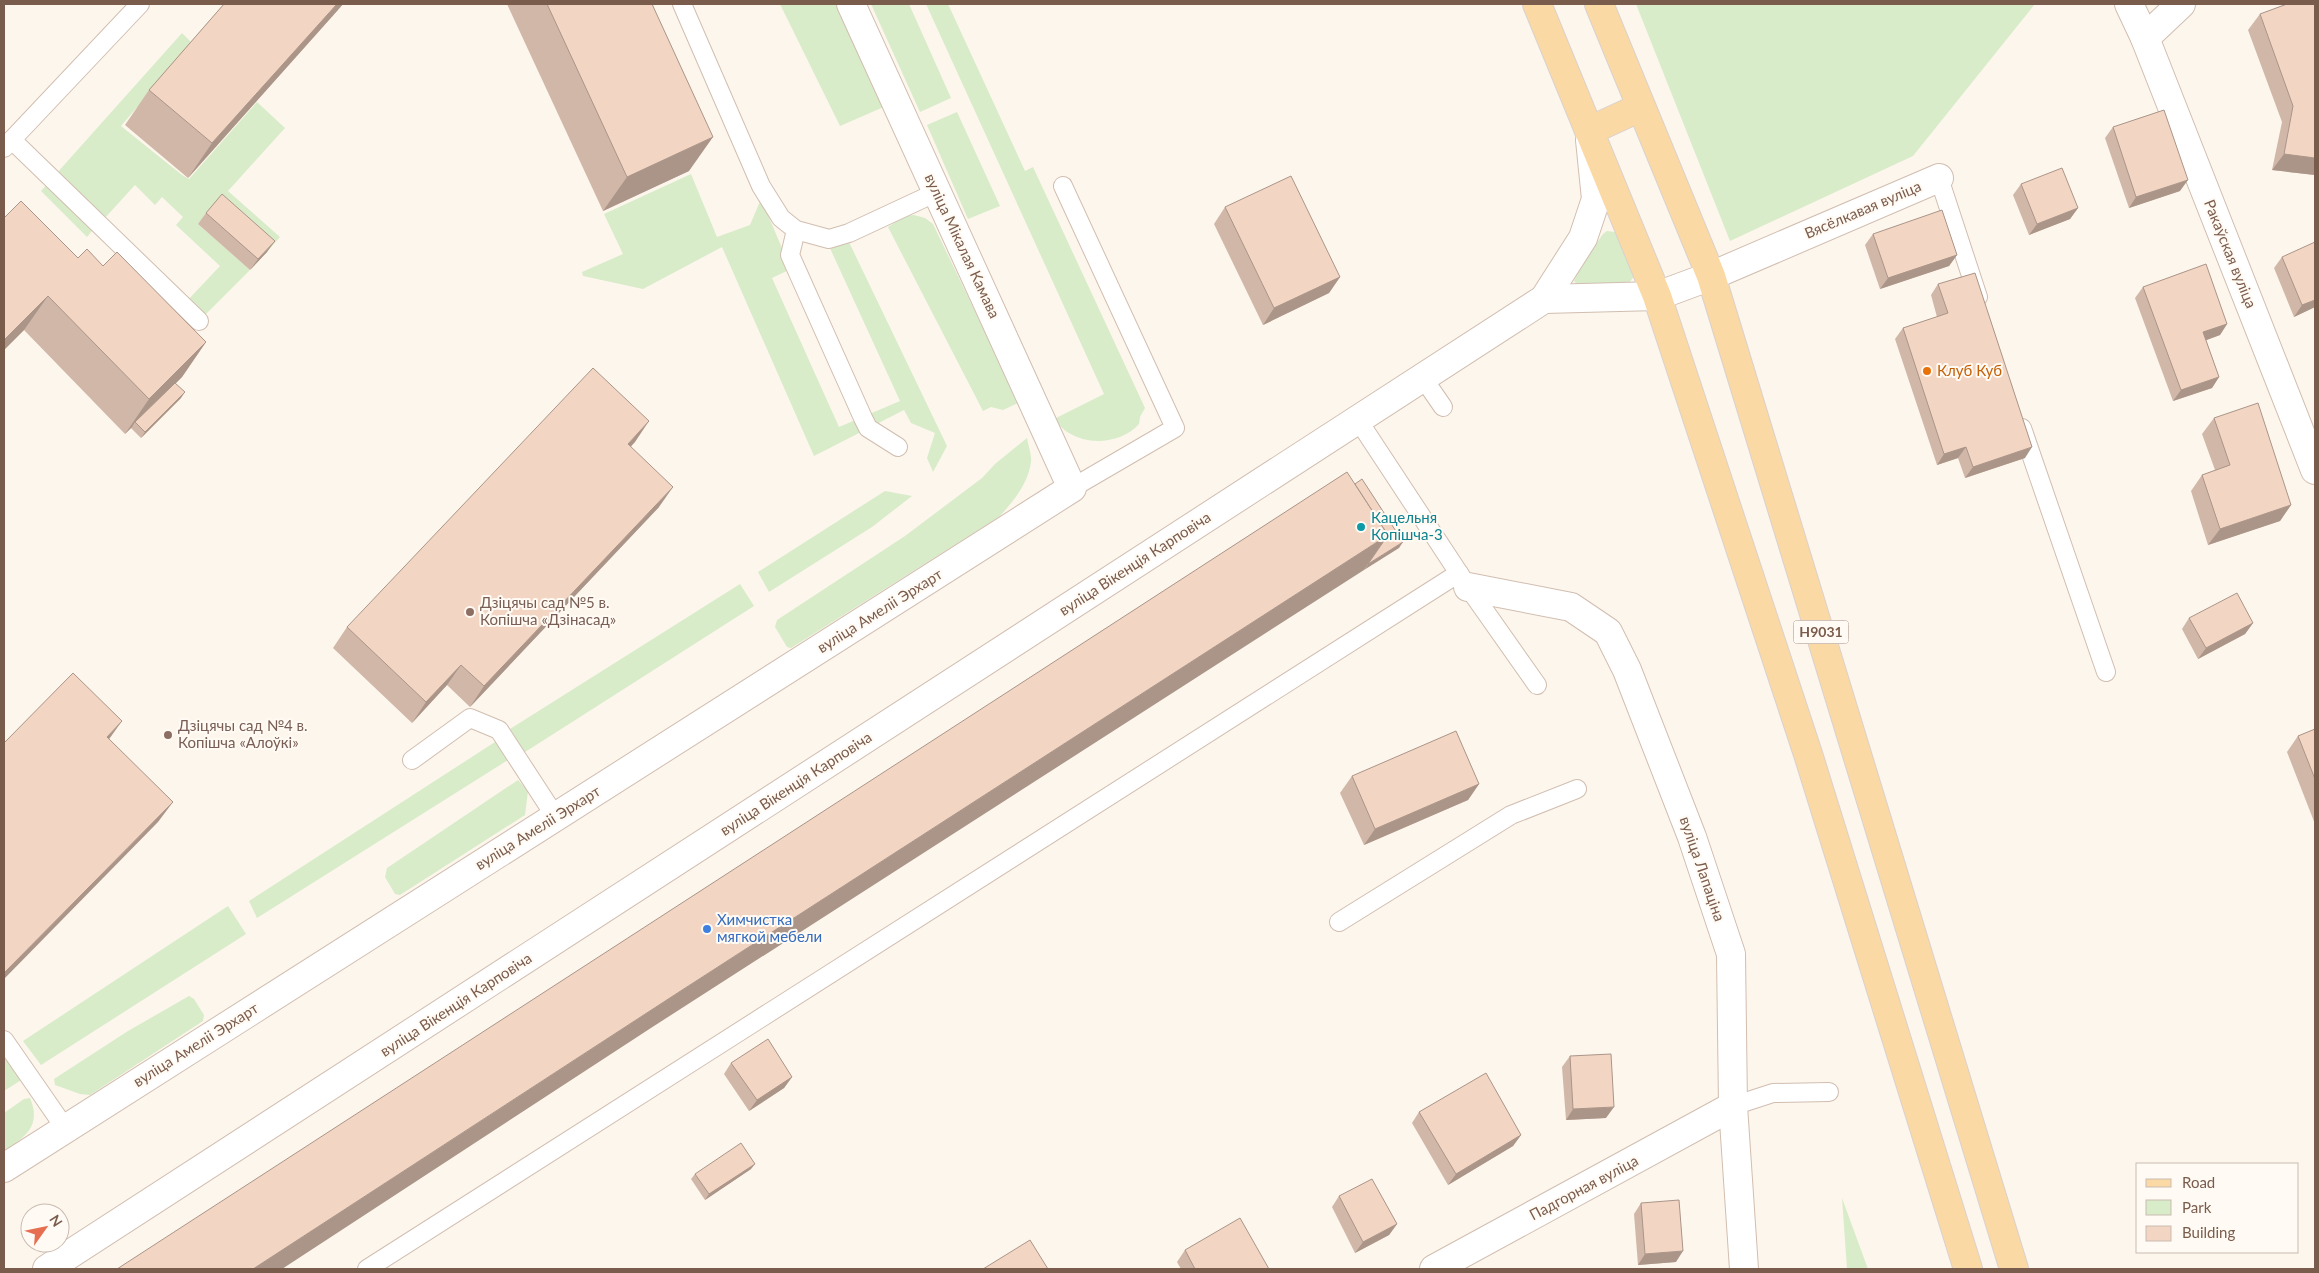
<svg xmlns="http://www.w3.org/2000/svg" width="2319" height="1273" viewBox="0 0 2319 1273" font-family="Lato,sans-serif">
<style>
.green{fill:#d8ecc9}
.lines{fill:none;stroke-linecap:round;stroke-linejoin:round}
.service-casing{stroke:#d1beb0;stroke-width:20}
.minor-casing{stroke:#d1beb0;stroke-width:30}
.primary-casing{stroke:#dad1cd;stroke-width:30}
.service{stroke:#fff;stroke-width:18}
.minor{stroke:#fff;stroke-width:28}
.primary{stroke:#fbd9a5;stroke-width:28}
.wall{fill:#d1b7a8}
.shaded-wall{fill:#aa9588}
.building{fill:#f3d5c3;stroke:#aa9588}
.food-dot{fill:#e8710a;stroke:#fffaf3;stroke-width:2}
.culture-dot{fill:#0f9aa8;stroke:#fffaf3;stroke-width:2}
.education-dot{fill:#8d6e63;stroke:#fffaf3;stroke-width:2}
.shop-dot{fill:#3f7fe0;stroke:#fffaf3;stroke-width:2}
.labels{text-anchor:middle;stroke-width:4;stroke-linejoin:round;paint-order:stroke}
.shield{fill:#fffaf3;stroke:#a28b7f;stroke-width:1}
.shield-label{font-size:14px;font-weight:bold;fill:#7a5c4d}
.street-label{font-size:15px;fill:#7a5c4d;stroke:#fffaf3}
.food-label{font-size:15px;fill:#c56008;stroke:#fffaf3;text-anchor:start}
.culture-label{font-size:15px;fill:#0d838f;stroke:#fffaf3;text-anchor:start}
.education-label{font-size:15px;fill:#785e54;stroke:#fffaf3;text-anchor:start}
.shop-label{font-size:15px;fill:#366cbe;stroke:#fffaf3;text-anchor:start}
</style>
<rect width="100%" height="100%" fill="#fdf6ec"/>
<g class="green">
<polygon points="780,4 839,4 886,106 840,126"/>
<polygon points="871,4 909,4 951,98 920,112"/>
<path d="M926,4H948L1025,171L1033,167L1145,408L1140,417L1139,424C1122,443 1090,446 1069,433C1063,430 1059,424 1054,419L1104,394Z"/>
<polygon points="1636,4 2035,4 1913,156 1730,241"/>
<polygon points="182,33 192,43 121,126 182,175 189,179 257,102 285,128 228,191 280,237 267,252 215,205 198,224 250,270 203,317 186,302 220,266 176,225 183,217 162,197 155,205 135,185 104,219 56,174"/>
<polygon points="957,112 1000,206 968,219 927,125"/>
<polygon points="691,174 717,237 750,225 761,199 791,269 772,278 839,427 900,401 829,246 848,240 947,446 933,472 927,458 935,433 911,423 904,410 814,456 722,247 643,289 583,276 582,272 623,254 604,214"/>
<polygon points="50,181 96,226 87,237 41,191"/>
<polygon points="914,215 925,218 933,224 1008,380 1018,403 1003,410 991,407 983,411 888,227 905,216"/>
<polygon points="1607,231 1622,233 1637,273 1628,284 1578,285 1574,281 1581,266 1603,234"/>
<path d="M1027,438C1028,445 1032,455 1031,462C1028,484 1013,502 999,517L791,648L787,647L775,627L777,620L905,536L982,478L995,464Z"/>
<polygon points="885,491 912,496 872,527 769,592 758,572"/>
<polygon points="740,584 754,606 522,754 507,731"/>
<polygon points="495,742 508,760 257,918 249,901"/>
<polygon points="518,780 528,791 525,815 400,895 395,894 385,877 387,868"/>
<polygon points="228,906 246,934 41,1065 23,1041"/>
<polygon points="189,996 194,999 204,1015 203,1021 90,1095 80,1094 55,1085 54,1079 128,1031"/>
<polygon points="9,1054 26,1077 4,1091 4,1058"/>
<path d="M30,1098C42,1126 25,1137 4,1151V1113L24,1099Z"/>
<polygon points="1842,1198 1868,1269 1847,1269"/>
</g>
<g class="lines">
<defs>
<g id="service">
<polyline points="682,4 761,186 781,218 796,230 829,239 849,233 937,192"/>
<polyline points="12,140 199,321"/>
<polyline points="4,148 140,4"/>
<polyline points="1939,178 1978,297"/>
<polyline points="1063,186 1175,428 1072,488"/>
<polyline points="796,230 790,255 863,418 868,428 898,447"/>
<polyline points="1423,378 1443,407"/>
<polyline points="1358,420 1468,587 1537,685"/>
<polyline points="2022,428 2106,672"/>
<polyline points="412,760 470,718 499,730 555,816"/>
<polyline points="1339,922 1511,815 1577,789"/>
<polyline points="4,1040 65,1128"/>
<polyline points="1733,1106 1773,1093 1829,1092"/>
<polyline points="367,1269 1459,573"/>
</g>
<g id="minor">
<polyline points="2129,4 2145,38 2315,470"/>
<polyline points="2145,38 2181,4"/>
<polyline points="1544,299 1657,296 1711,276 1939,178"/>
<polyline points="1468,587 1571,607 1608,632 1627,670 1692,837 1731,954 1733,1106 1744,1269"/>
<polyline points="4,1168 1072,488 851,4"/>
<polyline points="47,1269 1544,299 1583,238 1596,199 1590,140"/>
<polyline points="1434,1269 1733,1106"/>
</g>
<g id="primary">
<polyline points="1537,4 1657,296 1808,754 1968,1269"/>
<polyline points="1599,4 1711,276 2014,1269"/>
<polyline points="1589,131 1641,107"/>
</g>
</defs>
<use href="#service" class="service-casing"/>
<use href="#minor" class="minor-casing"/>
<use href="#primary" class="primary-casing"/>
<use href="#service" class="service"/>
<use href="#minor" class="minor"/>
<use href="#primary" class="primary"/>
</g>
<g class="wall">
<polygon points="224,4 343,4 337,11 188,178 125,125 149,90"/>
<polygon points="507,4 652,4 689,171 603,211"/>
<polygon points="2287,4 2315,175 2272,170 2282,122 2248,30 2260,14"/>
<polygon points="2113,127 2180,191 2129,208 2105,138"/>
<polygon points="2021,184 2078,208 2070,219 2029,235 2013,195"/>
<polygon points="1225,207 1340,277 1329,293 1263,325 1214,224"/>
<polygon points="206,213 267,252 250,270 198,224"/>
<polygon points="4,218 78,258 103,266 206,342 182,377 175,384 181,398 141,438 131,428 132,427 125,434 24,330 4,350"/>
<polygon points="1873,234 1957,255 1949,266 1880,289 1865,245"/>
<polygon points="2282,257 2315,307 2294,317 2274,268"/>
<polygon points="1938,284 2025,458 1965,478 1958,458 1937,465 1895,339 1903,328 1937,317 1931,295"/>
<polygon points="2143,287 2227,324 2220,335 2206,340 2219,377 2212,388 2173,401 2135,298"/>
<polygon points="2214,418 2291,505 2280,521 2208,545 2191,491 2202,475 2215,470 2202,434"/>
<polygon points="635,442 631,446 659,507 470,707 447,685 412,723 333,648 347,627"/>
<polygon points="2189,618 2253,623 2245,634 2198,659 2182,629"/>
<polygon points="2315,729 2315,824 2287,752 2298,736"/>
<polygon points="1352,776 1479,784 1468,800 1364,845 1340,793"/>
<polygon points="1570,1056 1606,1118 1566,1120 1562,1067"/>
<polygon points="731,1063 792,1077 784,1088 749,1111 724,1074"/>
<polygon points="1419,1112 1521,1135 1513,1146 1448,1185 1412,1123"/>
<polygon points="751,1169 705,1200 691,1179 695,1174"/>
<polygon points="1339,1196 1397,1224 1389,1235 1355,1253 1332,1207"/>
<polygon points="1641,1203 1676,1262 1638,1265 1634,1214"/>
<polygon points="1185,1250 1269,1269 1181,1269 1177,1262"/>
</g>
<g class="shaded-wall">
<polygon points="337,4 343,4 337,11 188,178 212,143"/>
<polygon points="713,137 689,171 603,211 627,177"/>
<polygon points="2284,154 2315,158 2315,175 2272,170"/>
<polygon points="2188,180 2180,191 2129,208 2136,197"/>
<polygon points="2078,208 2070,219 2029,235 2037,224"/>
<polygon points="275,241 267,252 250,270 258,259"/>
<polygon points="1957,255 1949,266 1880,289 1888,278"/>
<polygon points="1340,277 1329,293 1263,325 1274,308"/>
<polygon points="48,296 24,330 4,350 4,340"/>
<polygon points="2315,300 2315,307 2294,317 2302,305"/>
<polygon points="2227,324 2220,335 2196,344 2203,332"/>
<polygon points="206,342 182,377 136,423 135,422 132,427 125,434 149,399"/>
<polygon points="2219,377 2212,388 2173,401 2181,390"/>
<polygon points="185,392 181,398 141,438 145,432"/>
<polygon points="649,421 635,442 613,465 628,444"/>
<polygon points="1966,447 1958,458 1937,465 1944,454"/>
<polygon points="2032,447 2025,458 1965,478 1973,467"/>
<polygon points="673,487 659,507 470,707 484,686"/>
<polygon points="2291,505 2280,521 2208,545 2220,529"/>
<polygon points="1388,535 1364,570 654,1026 282,1269 253,1269 679,992"/>
<polygon points="1403,542 1399,548 1364,570 1368,564"/>
<polygon points="2253,623 2245,634 2198,659 2206,648"/>
<polygon points="461,665 447,685 412,723 426,702"/>
<polygon points="122,721 107,742 107,737"/>
<polygon points="1479,784 1468,800 1364,845 1375,829"/>
<polygon points="173,802 158,822 4,979 4,973"/>
<polygon points="792,1077 784,1088 749,1111 757,1100"/>
<polygon points="1614,1107 1606,1118 1566,1120 1573,1109"/>
<polygon points="1521,1135 1513,1146 1448,1185 1456,1174"/>
<polygon points="755,1164 751,1169 705,1200 709,1194"/>
<polygon points="1397,1224 1389,1235 1355,1253 1363,1242"/>
<polygon points="1683,1251 1676,1262 1638,1265 1645,1254"/>
</g>
<g class="building">
<polygon points="224,4 337,4 212,143 149,90"/>
<polygon points="547,4 652,4 713,137 627,177"/>
<polygon points="2287,4 2315,4 2315,158 2284,154 2293,106 2260,14"/>
<polygon points="2164,110 2188,180 2136,197 2113,127"/>
<polygon points="2062,168 2078,208 2037,224 2021,184"/>
<polygon points="1291,176 1340,277 1274,308 1225,207"/>
<polygon points="222,194 275,241 258,259 206,213"/>
<polygon points="21,201 78,258 87,249 103,266 117,252 206,342 149,399 48,296 4,340 4,218"/>
<polygon points="1942,210 1957,255 1888,278 1873,234"/>
<polygon points="2315,242 2315,300 2302,305 2282,257"/>
<polygon points="2206,264 2227,324 2203,332 2219,377 2181,390 2143,287"/>
<polygon points="1975,273 2032,447 1973,467 1966,447 1944,454 1903,328 1948,313 1938,284"/>
<polygon points="593,368 649,421 628,444 673,487 484,686 461,665 426,702 347,627"/>
<polygon points="175,383 185,392 145,432 135,422"/>
<polygon points="2258,403 2291,505 2220,529 2202,475 2230,465 2214,418"/>
<polygon points="1347,472 1388,535 679,992 253,1269 117,1269"/>
<polygon points="1362,479 1403,542 1368,564 1388,535 1355,484"/>
<polygon points="2237,593 2253,623 2206,648 2189,618"/>
<polygon points="73,673 122,721 107,737 173,802 4,973 4,743"/>
<polygon points="2315,729 2315,779 2298,736"/>
<polygon points="1456,731 1479,784 1375,829 1352,776"/>
<polygon points="768,1039 792,1077 757,1100 731,1063"/>
<polygon points="1611,1054 1614,1107 1573,1109 1570,1056"/>
<polygon points="1486,1073 1521,1135 1456,1174 1419,1112"/>
<polygon points="741,1143 755,1164 709,1194 695,1174"/>
<polygon points="1372,1179 1397,1224 1363,1242 1339,1196"/>
<polygon points="1679,1200 1683,1251 1645,1254 1641,1203"/>
<polygon points="1240,1218 1269,1269 1195,1269 1185,1250"/>
<polygon points="1030,1240 1048,1269 983,1269"/>
</g>
<circle class="food-dot" cx="1927" cy="371" r="5"/>
<circle class="culture-dot" cx="1361" cy="527" r="5"/>
<g class="education-dot">
<circle cx="470" cy="612" r="5"/>
<circle cx="168" cy="735" r="5"/>
</g>
<circle class="shop-dot" cx="707" cy="929" r="5"/>
<g class="labels">
<rect class="shield" x="1793.5" y="620.5" width="55" height="23" rx="4"/>
<g class="shield-label">
<text x="1821" y="637">Н9031</text>
</g>
<g class="street-label">
<text transform="translate(1863 210) rotate(-23)" y="5">Вясёлкавая вуліца</text>
<text transform="translate(962 246) rotate(65)" y="5">вуліца Мікалая Камава</text>
<text transform="translate(2230 254) rotate(68)" y="5">Ракаўская вуліца</text>
<text transform="translate(1135 564) rotate(-33)" y="5">вуліца Вікенція Карповіча</text>
<text transform="translate(880 611) rotate(-32)" y="5">вуліца Амеліі Эрхарт</text>
<text transform="translate(796 784) rotate(-33)" y="5">вуліца Вікенція Карповіча</text>
<text transform="translate(538 828) rotate(-32)" y="5">вуліца Амеліі Эрхарт</text>
<text transform="translate(1702 869) rotate(71)" y="5">вуліца Лапаціна</text>
<text transform="translate(456 1005) rotate(-33)" y="5">вуліца Вікенція Карповіча</text>
<text transform="translate(196 1045) rotate(-32)" y="5">вуліца Амеліі Эрхарт</text>
<text transform="translate(1584 1188) rotate(-28)" y="5">Падгорная вуліца</text>
</g>
<g class="food-label">
<text x="1937" y="376">Клуб Куб</text>
</g>
<g class="culture-label">
<text x="1371" y="523">Кацельня<tspan x="1371" dy="17">Копішча-3</tspan></text>
</g>
<g class="education-label">
<text x="480" y="608">Дзіцячы сад №5 в.<tspan x="480" dy="17">Копішча «Дзінасад»</tspan></text>
<text x="178" y="731">Дзіцячы сад №4 в.<tspan x="178" dy="17">Копішча «Алоўкі»</tspan></text>
</g>
<g class="shop-label">
<text x="717" y="925">Химчистка<tspan x="717" dy="17">мягкой мебели</tspan></text>
</g>
</g>
<rect width="2319" height="1273" fill="none" stroke="#7a5c4d" stroke-width="10"/>
<rect x="2136" y="1163" width="162" height="90" fill="#fffaf3" stroke="#cabbb1"/>
<rect x="2146" y="1179" width="25" height="8" fill="#fbd9a5" stroke="#cabbb1"/>
<text x="2182" y="1188" font-size="15" fill="#7a5c4d">Road</text>
<rect x="2146" y="1200" width="25" height="15" fill="#d8ecc9" stroke="#cabbb1"/>
<text x="2182" y="1213" font-size="15" fill="#7a5c4d">Park</text>
<rect x="2146" y="1226" width="25" height="15" fill="#f3d5c3" stroke="#cabbb1"/>
<text x="2182" y="1238" font-size="15" fill="#7a5c4d">Building</text>
<g transform="translate(45 1228) rotate(57)"><circle r="24" fill="#fffaf3" stroke="#cabbb1"/>
<path d="M0-4L9 19L0 12L-9 19Z" fill="#e76f51"/>
<text y="-8" font-size="14" font-weight="bold" text-anchor="middle" fill="#7a5c4d">N</text>
</g>
</svg>
